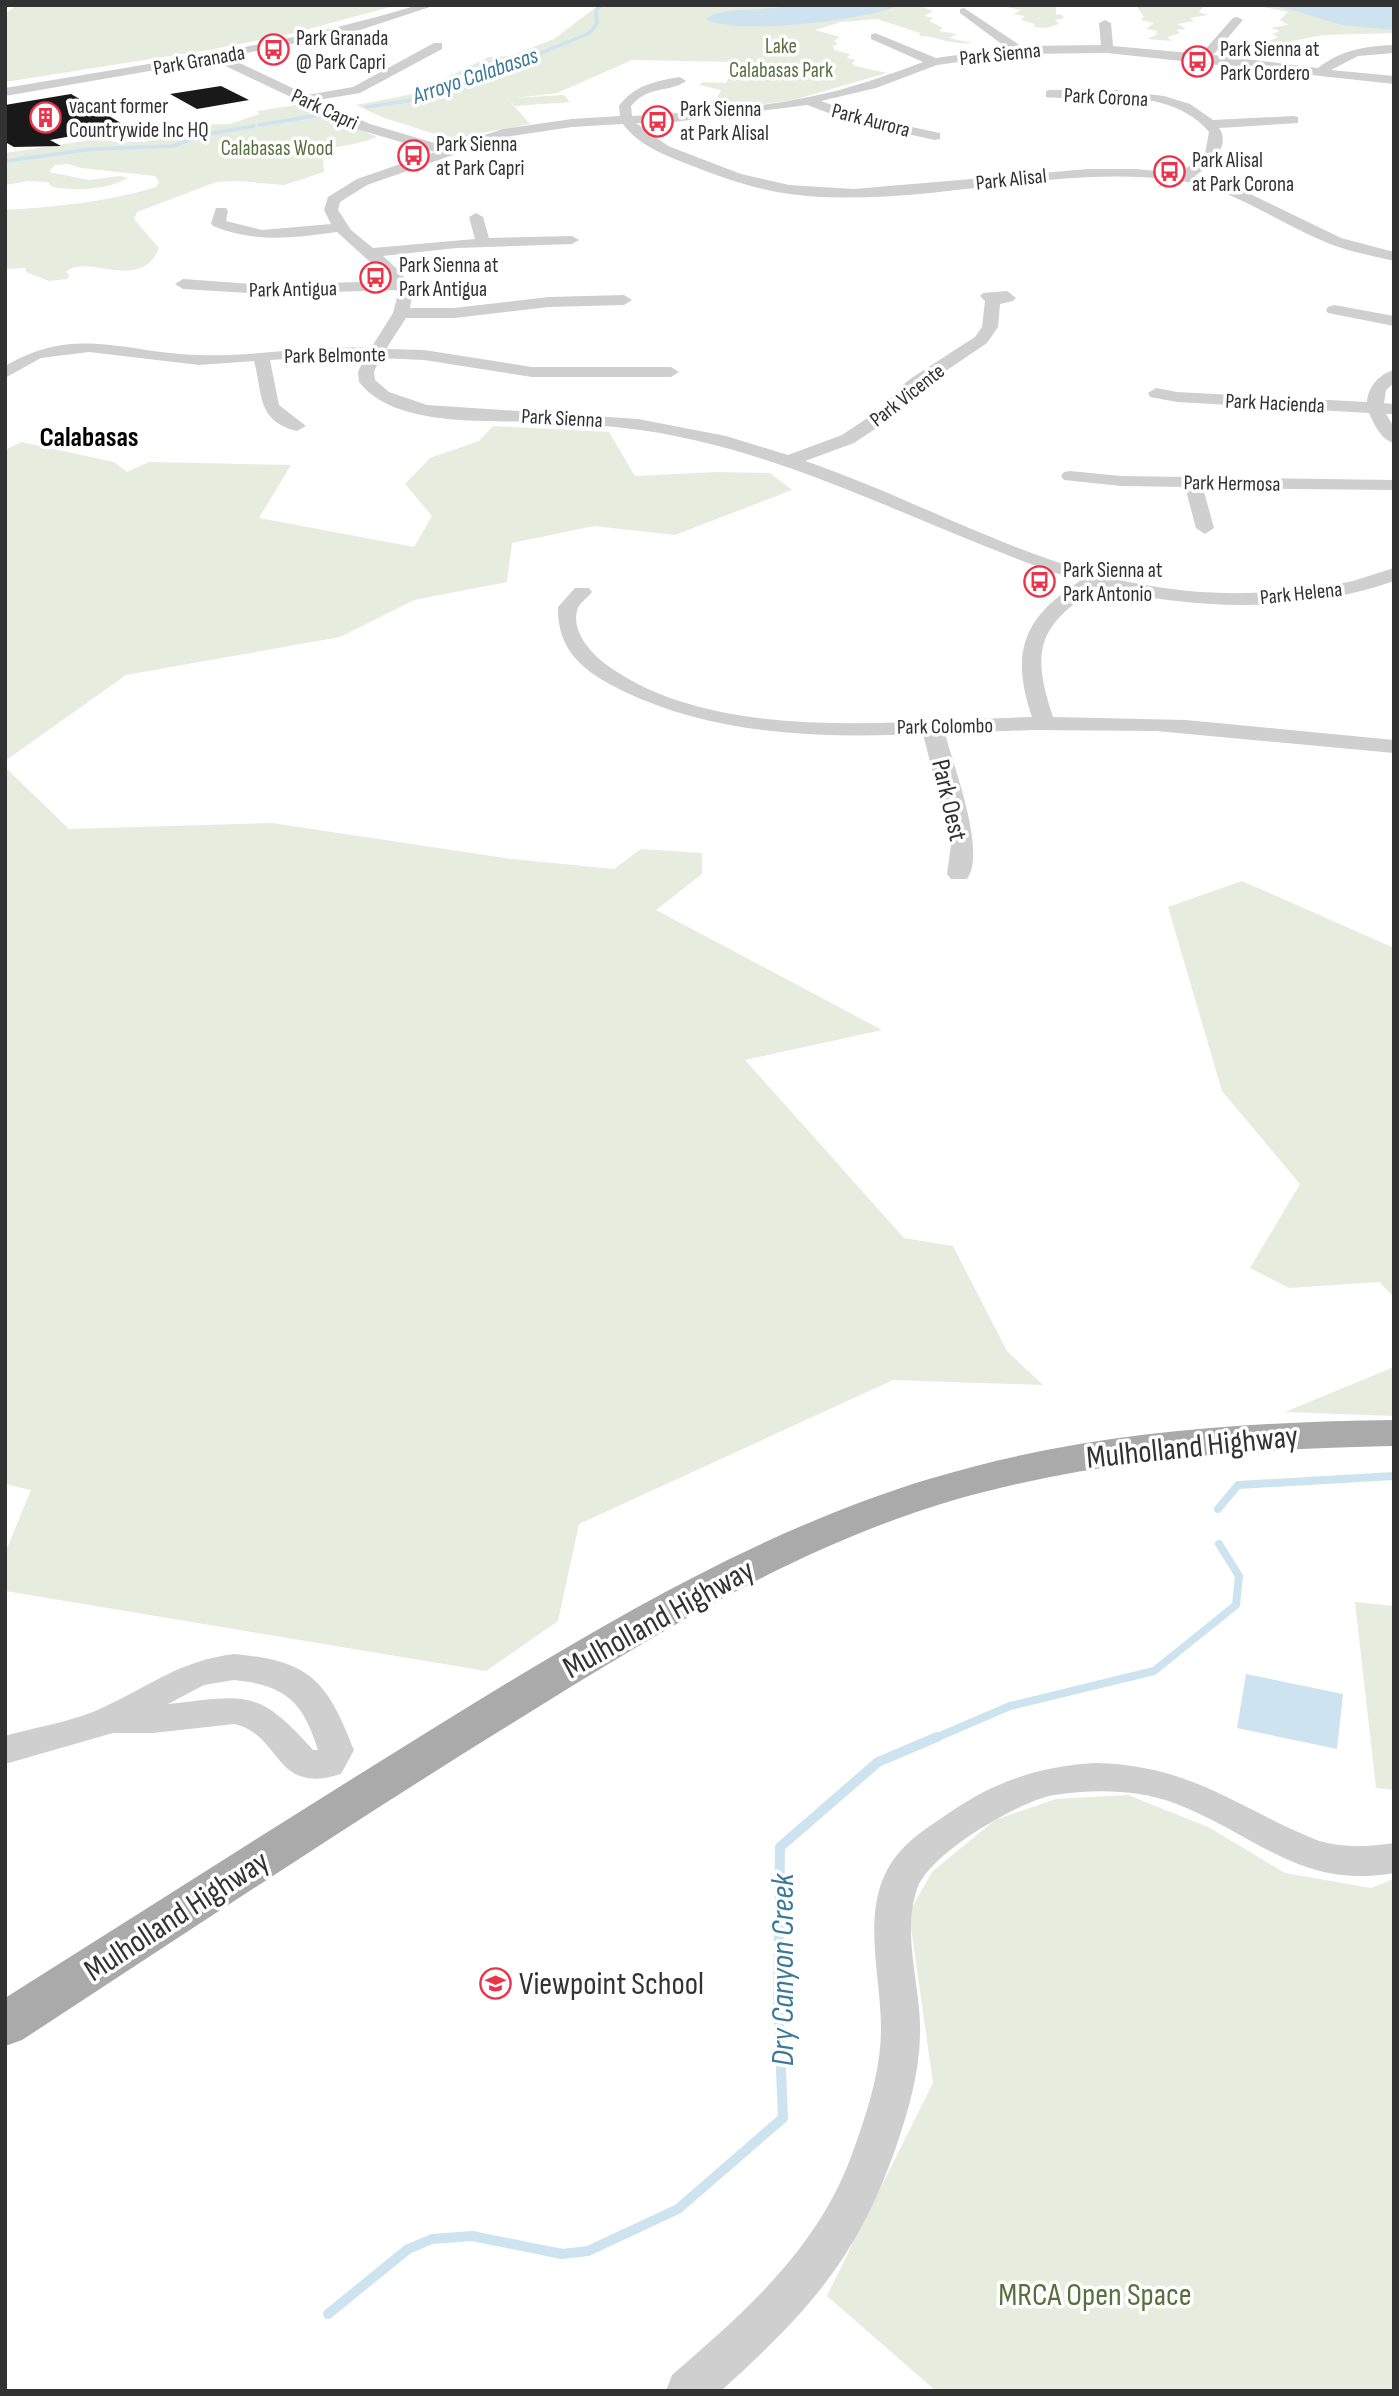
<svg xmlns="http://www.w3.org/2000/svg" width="1399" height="2396" viewBox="0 0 1399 2396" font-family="'Sofia Sans Condensed',sans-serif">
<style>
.green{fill:#e6ecde}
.water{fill:#cde3ef}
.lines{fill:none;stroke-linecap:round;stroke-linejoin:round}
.stream-far2{stroke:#cde3ef;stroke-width:3.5}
.stream-far1{stroke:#cde3ef;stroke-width:8}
.stream{stroke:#cde3ef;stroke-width:10}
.building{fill:#191919}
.minor{fill:#cfcfcf;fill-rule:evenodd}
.major{fill:#aaa;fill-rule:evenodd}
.labels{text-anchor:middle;stroke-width:7;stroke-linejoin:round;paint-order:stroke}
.far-poi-label{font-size:21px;fill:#323232;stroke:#fff;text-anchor:start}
.far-park-label{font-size:21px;fill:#57703d;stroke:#fff}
.far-street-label{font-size:21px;fill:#323232;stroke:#fff}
.far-water-label{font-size:23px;font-style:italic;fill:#3c7998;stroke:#fff}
.street-label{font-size:26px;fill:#323232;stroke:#fff}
.far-district-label{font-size:28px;font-weight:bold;fill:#000;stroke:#fff}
.near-street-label{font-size:32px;fill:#323232;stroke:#fff}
.near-poi-label{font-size:32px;fill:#323232;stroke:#fff;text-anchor:start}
.near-park-label{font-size:32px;fill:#57703d;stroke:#fff}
.near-water-label{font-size:33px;font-style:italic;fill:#3c7998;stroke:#fff}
</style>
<rect width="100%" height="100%" fill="#fff"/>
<g class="green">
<polygon points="17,5 397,5 290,34 208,50 5,82 5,14"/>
<path d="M599,5H917L933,11L924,16L933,18L929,21L943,28L939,31L957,34L949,38L972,43C949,45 941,37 920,36V33L877,19L841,22L815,30L840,37L834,41L838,44L833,46L834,50L850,54L847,58L856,60L852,63L855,66L887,73L793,100L718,110L715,102L721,90L699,85L703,82L726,83L737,62L632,60L557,93L515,98L564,95L570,102L515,106L507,98L530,124L451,139L384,118L356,105L413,94L489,57L510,56L554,39Z"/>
<polygon points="997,5 1205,5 1199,12 1208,15 1190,18 1194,21 1178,24 1186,29 1176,30 1180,33 1167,37 1172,41 1147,39 1156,35 1157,31 1146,29 1154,23 1141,20 1144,17 1137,7 1056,6 1056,14 1062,15 1064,18 1055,20 1059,24 1046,28 1034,27 1035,24 1021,20 1025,16 1013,14 1021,10"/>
<polygon points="1254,5 1394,5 1394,33 1324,35 1291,41 1294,43 1275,55 1265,50 1274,49 1271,47 1273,42 1269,41 1278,37 1272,34 1280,31 1271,28 1288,25 1280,20 1288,12"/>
<path d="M303,104L377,137C357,145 340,146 319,150L316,152L323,159L324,172L284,185L238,181L216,182L137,212L134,219L159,248C141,294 86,252 66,272L69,275L68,279L49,281L26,272V268L5,269V210C55,207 108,202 156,187L159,182L155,176L81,168L68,164L55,165L49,172L89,180L120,176L128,178C108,190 75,191 52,187L48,182L28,181L5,185V153L98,139L116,142H144L167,137L165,136L170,125L230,124L260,114L257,111Z"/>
<polygon points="493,426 609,432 635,476 718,472 770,473 792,490 675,535 594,526 512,543 507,582 414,600 340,637 126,675 5,761 5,450 21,442 114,462 127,472 149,462 291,465 259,518 414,547 432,516 405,484 430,458 479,441"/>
<polygon points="5,767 69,829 272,823 512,859 614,869 641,849 702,853 702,874 656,910 882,1030 745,1060 904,1238 953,1246 1007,1351 1043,1385 893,1380 579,1524 558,1621 486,1671 5,1591 5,1553 31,1490 5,1484"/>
<polygon points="1242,881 1394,948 1394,1297 1379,1282 1289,1288 1250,1268 1300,1184 1222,1091 1168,907"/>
<polygon points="1394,1367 1394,1416 1285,1412"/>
<polygon points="1355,1602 1394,1606 1394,1790 1376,1788"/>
<polygon points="1128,1795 1210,1828 1285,1873 1371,1888 1394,1879 1394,2391 936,2391 827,2296 871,2206 873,2195 877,2195 933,2083 909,1913 932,1872 995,1820 1056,1799"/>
</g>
<g class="water">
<path d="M789,5H899C870,20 732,36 706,19C719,6 769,12 789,5Z"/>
<polygon points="1265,5 1394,5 1394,30 1342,25 1289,9"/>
<polygon points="1246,1674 1343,1694 1337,1749 1237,1728"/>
</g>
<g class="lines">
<g class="stream-far2">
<polyline points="366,107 420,99 437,93 479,69 526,59 590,33 597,23 596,10 602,5"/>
<polyline points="259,125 320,115"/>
<polyline points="5,161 93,149 173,146 203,135 254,126"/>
</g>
<g class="stream-far1">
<polyline points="1218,1509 1238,1485 1394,1476"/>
<polyline points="933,1739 1010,1706 1154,1671 1236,1605 1239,1576 1219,1544"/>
</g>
<polyline class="stream" points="328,2314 408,2249 432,2239 472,2236 562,2254 588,2251 678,2209 783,2118 778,1999 780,1847 878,1762 937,1737"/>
</g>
<g class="building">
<polygon points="221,86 249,100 197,109 170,94"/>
<polygon points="71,94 126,126 50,140 61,146 14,147 5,142 5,105"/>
</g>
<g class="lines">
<g class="minor">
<path d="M418,5H436L360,30L227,57L307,95L353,87L434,43H442V49L360,93L318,100L370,124L448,147L503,129L572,119L620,116L619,106C634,85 656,81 680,77L686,81C669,93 648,85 631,106L632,116C691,112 752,109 809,97C849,89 886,76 923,62L871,39V35L875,33L936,58L1007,48L960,13V9L964,8L1021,46L1101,45L1099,23L1105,20L1111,23L1113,46L1201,54L1233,18L1237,17L1243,20L1213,55L1318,68C1341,50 1365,46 1394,45V53L1358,56L1331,70L1394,76V84L1107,53L1018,54L937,65L876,88L821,101L864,117L940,133V139L935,140L856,123L807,105L658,124L636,123L668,146L741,174L789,185L854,189L1088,169H1135L1180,173L1205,154L1209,132C1181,98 1131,96 1089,97C1075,97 1059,99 1046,97V91L1050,90H1115L1164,96L1190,104L1213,120L1293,116L1298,117V123L1219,128C1232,146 1209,166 1195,176L1244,191L1341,238L1394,252V261C1370,255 1345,251 1323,241C1276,221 1233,189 1182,181C1057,163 933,206 807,196C767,193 727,180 690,165C665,155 639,146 623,124L572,127L505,137L367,185L340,202L338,210L351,230L373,248L475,239L469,217L476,213L483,217L489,238L572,236L579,240L572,244L456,248L383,256C401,272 416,285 410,308H454L549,297L624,295L632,300L624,305L549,307L454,318H406L386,349L424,350L532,367H671L679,372L671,377H532L424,360L380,358L374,372L375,380L389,392L427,405L638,419L726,436L788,455L842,435L884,407L900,387L913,377L975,337L982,327L985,301L980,296L983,293L1007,291L1016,298L1013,301L1000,304L998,327L987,343L925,385L912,395L896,415L854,443L805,461C923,501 1040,572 1164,588C1225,597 1292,594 1353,581C1367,577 1380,572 1394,568V581C1301,614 1193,610 1098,587C1039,625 1030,649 1053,717L1186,720L1394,740V753L1156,731L1035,730L945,733C953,766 987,851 967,879H951L947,874L951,845L923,734C820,738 715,736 621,690C584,672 557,651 558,607L575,588H589L592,592C588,597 580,603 578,608C570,629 589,651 604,663C715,746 901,720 1032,717C1010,652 1023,618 1080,581C927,532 786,446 624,428C593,424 561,422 529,422C479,420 393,426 359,382L358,372L365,357L332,356L270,360L279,405L306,426L297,431C256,421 263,393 254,361L199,365L89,352L41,358L5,378V366C76,324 125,353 199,355C256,357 312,345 371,348L393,313L398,294L396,290L266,294L183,289L175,284L183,279L266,285L391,281L337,232C294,238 254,243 213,226L211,223L216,208H226L228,211L226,221L262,230L331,224L324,210L328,197L357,179L435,152L360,130L213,60L5,96V88C144,64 284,46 418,5Z"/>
<polygon points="1334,305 1394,316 1394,326 1328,313 1326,310 1328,307"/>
<path d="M1394,370V383L1386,390L1384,403L1394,404V414H1386L1394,427V443C1381,440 1374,424 1369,413L1177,402L1150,397L1148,393L1156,388L1177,392L1367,402C1368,387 1379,374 1394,370Z"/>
<polygon points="1070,471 1121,476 1394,480 1394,490 1203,488 1214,528 1205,534 1196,528 1185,487 1121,486 1064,480 1061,476 1064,472"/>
<path d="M234,1654C311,1661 327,1681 354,1750L341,1774C273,1796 282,1734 234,1724L153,1733H113L5,1764V1736C36,1727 76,1721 104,1707C152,1685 179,1661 234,1654ZM234,1680C285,1685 303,1701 318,1750H313C258,1688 246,1695 168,1704L204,1685Z"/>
<path d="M1095,1763C1192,1765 1235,1807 1319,1841C1345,1848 1367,1847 1394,1843V1873C1300,1890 1254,1833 1174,1803C1137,1789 1093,1789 1054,1795C1019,1801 928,1854 917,1889C901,1936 922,1988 920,2036C919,2073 909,2109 897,2144C858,2258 809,2311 721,2391H666L672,2375C745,2312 816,2250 851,2157C866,2116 881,2072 881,2028C881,1967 855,1896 905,1846C919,1832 936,1822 952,1811C996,1781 1041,1766 1095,1763Z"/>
</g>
<path class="major" d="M1394,1420V1446C1246,1449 1097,1459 954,1500C794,1547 651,1637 511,1724C346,1826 185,1934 22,2040L5,2046V1998C146,1909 287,1819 429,1731C588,1633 749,1534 929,1479C1080,1433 1237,1422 1394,1420Z"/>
</g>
<defs>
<symbol id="bus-ring" viewBox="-11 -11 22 22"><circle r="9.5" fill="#fff" stroke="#eb3349" stroke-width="1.5"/><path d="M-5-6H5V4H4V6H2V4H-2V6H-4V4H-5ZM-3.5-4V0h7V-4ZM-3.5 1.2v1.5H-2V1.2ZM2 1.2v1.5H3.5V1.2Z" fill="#eb3349"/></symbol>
<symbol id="building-ring" viewBox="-11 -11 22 22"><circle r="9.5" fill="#fff" stroke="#eb3349" stroke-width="1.5"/><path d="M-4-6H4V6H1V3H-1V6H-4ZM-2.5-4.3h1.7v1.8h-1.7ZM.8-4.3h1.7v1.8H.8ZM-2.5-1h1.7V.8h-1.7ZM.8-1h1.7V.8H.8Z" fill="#eb3349"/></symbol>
<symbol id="school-ring" viewBox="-11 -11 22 22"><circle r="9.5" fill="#fff" stroke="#eb3349" stroke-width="1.5"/><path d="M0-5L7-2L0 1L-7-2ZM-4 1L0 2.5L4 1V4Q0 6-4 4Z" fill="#eb3349"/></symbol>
</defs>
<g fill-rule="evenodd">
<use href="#bus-ring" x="256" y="32" width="35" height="35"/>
<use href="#bus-ring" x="1180" y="44" width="35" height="35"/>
<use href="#building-ring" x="28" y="100" width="35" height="35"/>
<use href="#bus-ring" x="640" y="104" width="35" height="35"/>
<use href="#bus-ring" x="396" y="138" width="35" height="35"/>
<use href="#bus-ring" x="1152" y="154" width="35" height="35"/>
<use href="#bus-ring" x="358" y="260" width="35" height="35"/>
<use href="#bus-ring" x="1022" y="564" width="35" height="35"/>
<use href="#school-ring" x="478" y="1966" width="35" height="35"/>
</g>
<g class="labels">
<g class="far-poi-label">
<text x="296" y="45">Park Granada<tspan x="296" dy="24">@ Park Capri</tspan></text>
<text x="1220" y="56">Park Sienna at<tspan x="1220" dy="24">Park Cordero</tspan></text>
<text x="69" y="113">vacant former<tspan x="69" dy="24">Countrywide Inc HQ</tspan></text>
<text x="680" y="116">Park Sienna<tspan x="680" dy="24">at Park Alisal</tspan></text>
<text x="436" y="151">Park Sienna<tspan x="436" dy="24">at Park Capri</tspan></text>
<text x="1192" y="167">Park Alisal<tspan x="1192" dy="24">at Park Corona</tspan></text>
<text x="399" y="272">Park Sienna at<tspan x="399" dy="24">Park Antigua</tspan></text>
<text x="1063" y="577">Park Sienna at<tspan x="1063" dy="24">Park Antonio</tspan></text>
</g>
<g class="far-park-label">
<text x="781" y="53">Lake<tspan x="781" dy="24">Calabasas Park</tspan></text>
<text x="277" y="155">Calabasas Wood</text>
</g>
<g class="far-street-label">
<text transform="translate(1000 54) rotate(-6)" y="7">Park Sienna</text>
<text transform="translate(199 60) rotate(-10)" y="7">Park Granada</text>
<text transform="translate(1106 97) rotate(3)" y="7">Park Corona</text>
<text transform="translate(325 109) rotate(25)" y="7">Park Capri</text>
<text transform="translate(871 120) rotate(15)" y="7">Park Aurora</text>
<text transform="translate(1011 179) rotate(-6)" y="7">Park Alisal</text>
<text transform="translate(293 289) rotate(-1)" y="7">Park Antigua</text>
<text transform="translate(335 355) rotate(-1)" y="7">Park Belmonte</text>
<text transform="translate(907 395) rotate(-38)" y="7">Park Vicente</text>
<text transform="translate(1275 403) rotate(3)" y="7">Park Hacienda</text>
<text transform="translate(562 418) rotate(3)" y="7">Park Sienna</text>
<text transform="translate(1232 483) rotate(1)" y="7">Park Hermosa</text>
<text transform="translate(1301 593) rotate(-6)" y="7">Park Helena</text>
<text transform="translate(945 726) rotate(-1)" y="7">Park Colombo</text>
</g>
<g class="far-water-label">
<text transform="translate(475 75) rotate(-19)" y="8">Arroyo Calabasas</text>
</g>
<g class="street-label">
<text transform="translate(950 800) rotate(77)" y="9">Park Oest</text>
</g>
<g class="far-district-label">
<text x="89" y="446">Calabasas</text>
</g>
<g class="near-street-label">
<text transform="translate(1192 1446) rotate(-6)" y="11">Mulholland Highway</text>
<text transform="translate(658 1618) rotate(-29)" y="11">Mulholland Highway</text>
<text transform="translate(176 1915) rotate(-33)" y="11">Mulholland Highway</text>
</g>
<g class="near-poi-label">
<text x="519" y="1994">Viewpoint School</text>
</g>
<g class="near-park-label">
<text x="1095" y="2305">MRCA Open Space</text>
</g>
<g class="near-water-label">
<text transform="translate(781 1970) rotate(-90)" y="12">Dry Canyon Creek</text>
</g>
</g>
<rect width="1399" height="2396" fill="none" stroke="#323232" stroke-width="14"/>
</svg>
